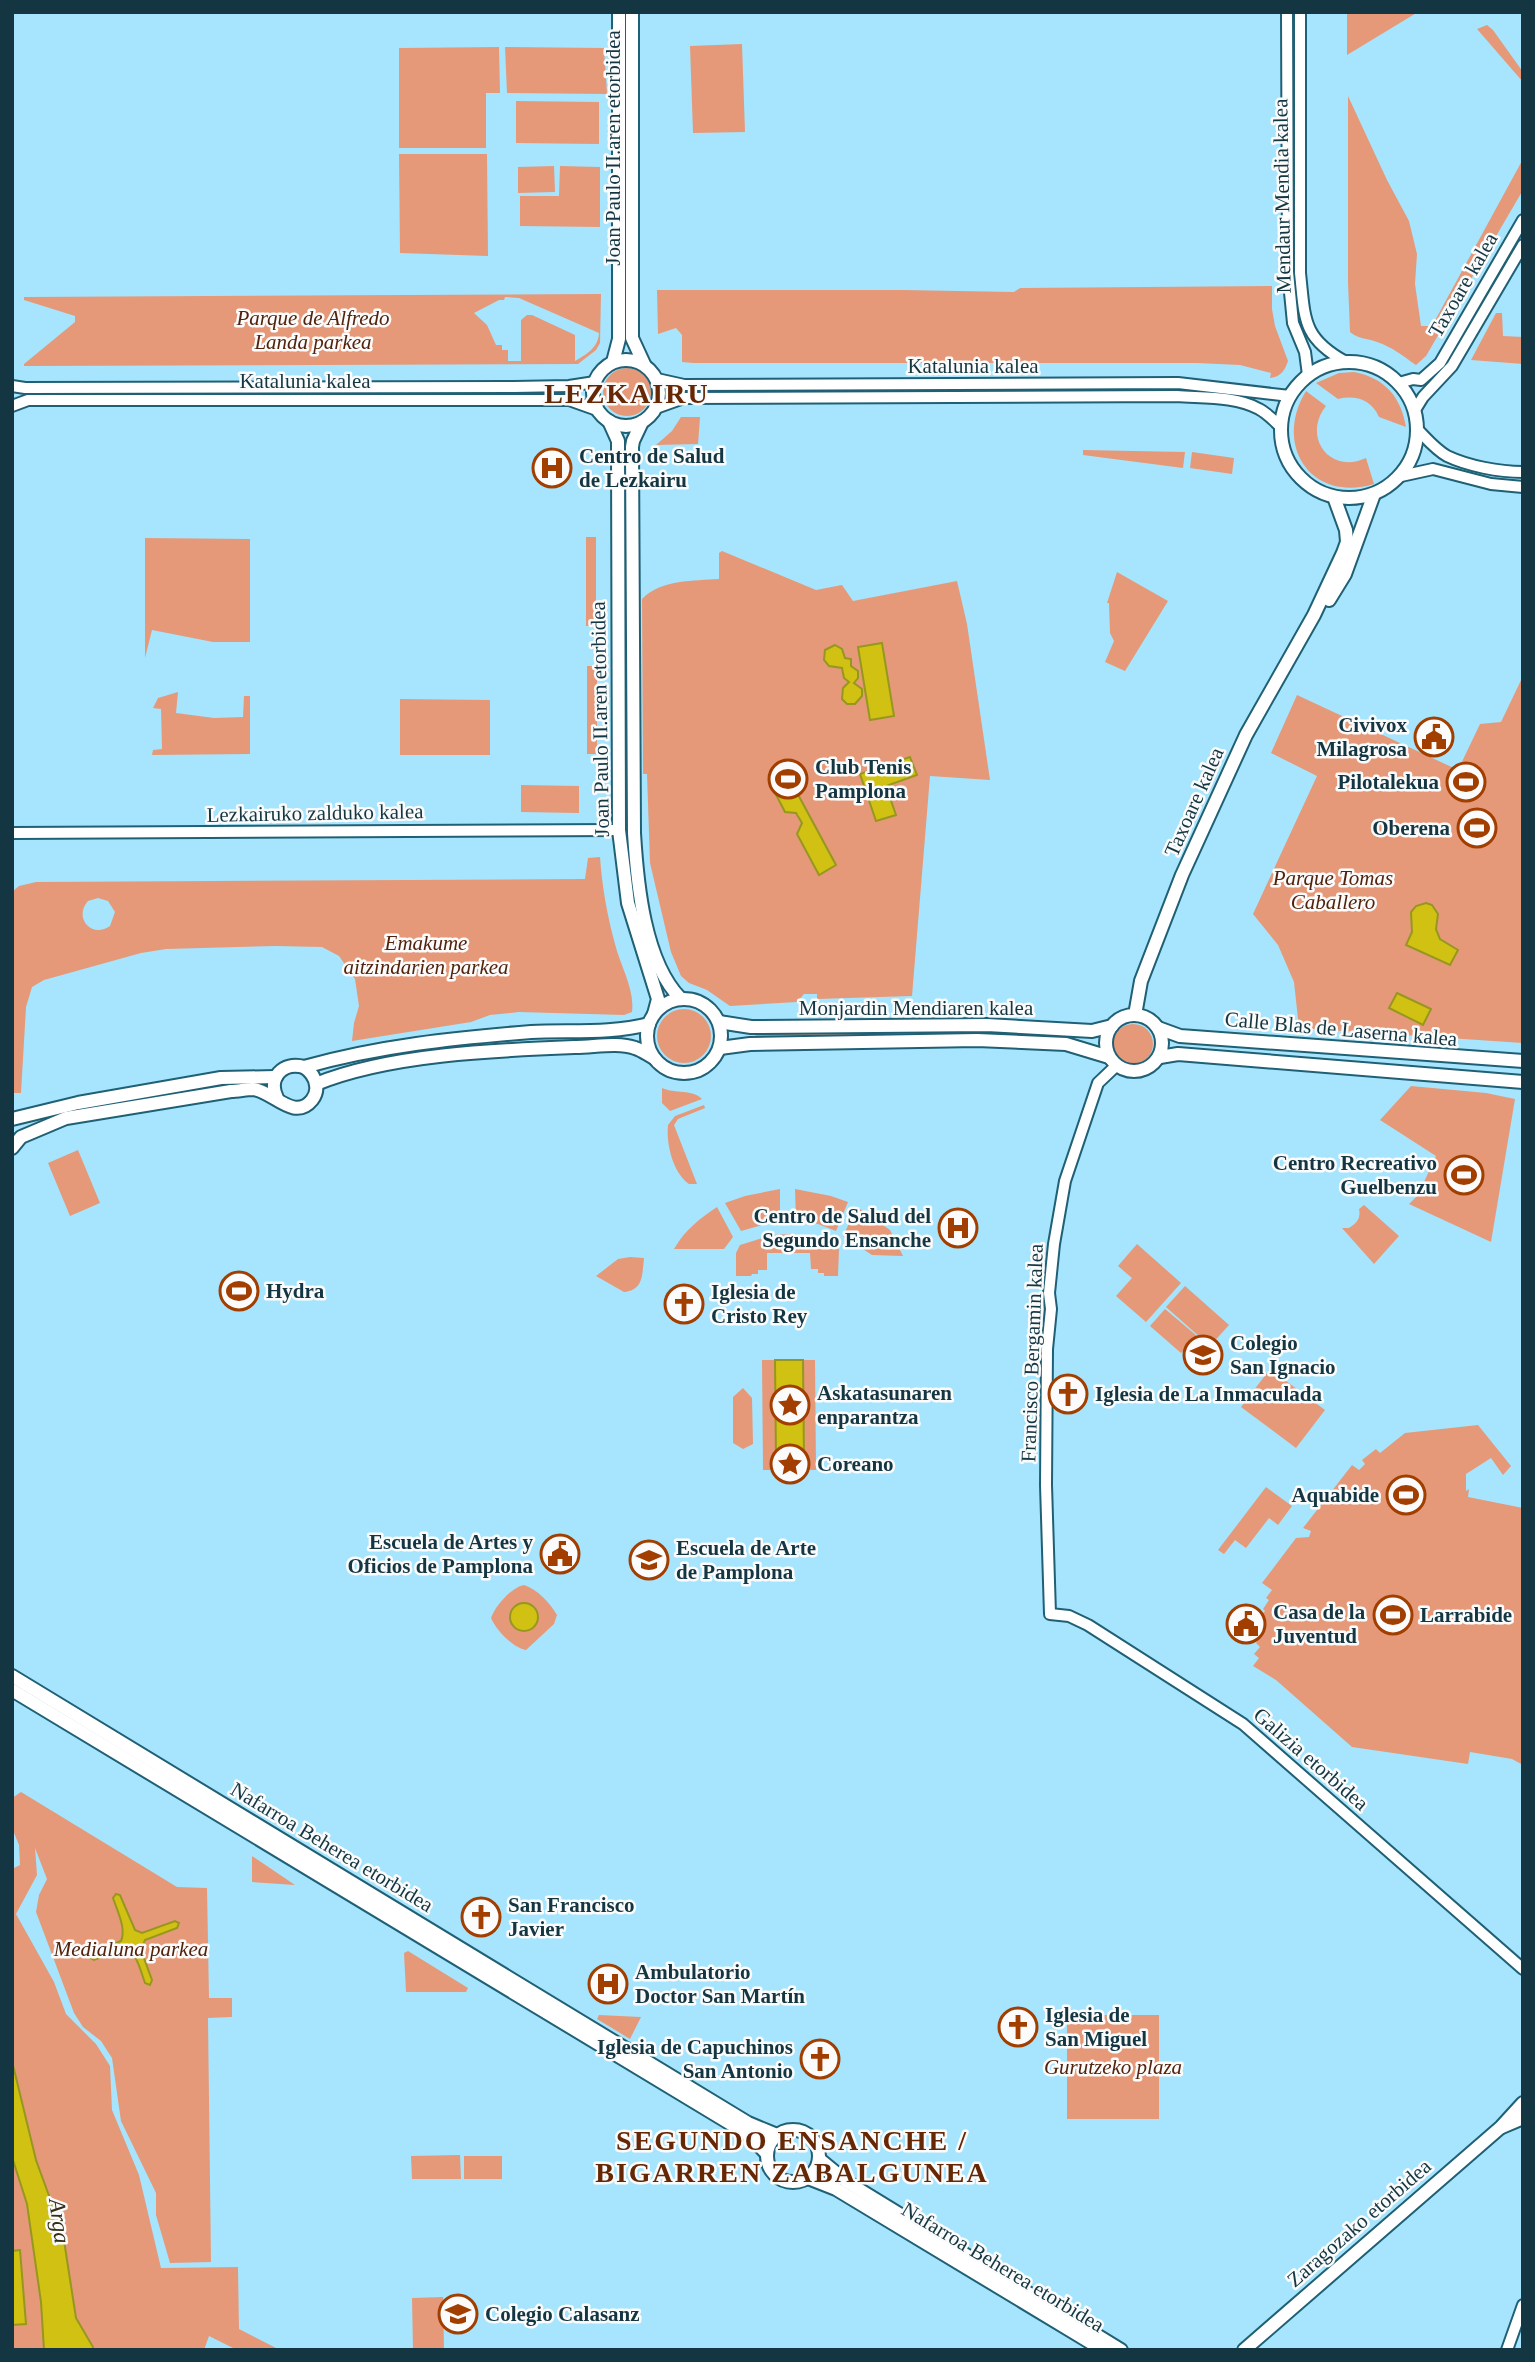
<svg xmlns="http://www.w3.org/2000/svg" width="1535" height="2362" viewBox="0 0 1535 2362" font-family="'Times New Roman',serif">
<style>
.green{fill:#e59979;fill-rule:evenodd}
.water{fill:#d0c112;stroke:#979720;stroke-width:2}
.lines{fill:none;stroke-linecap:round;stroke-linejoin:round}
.tertiary-casing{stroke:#206075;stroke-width:14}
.secondary-casing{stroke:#206075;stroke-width:16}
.tertiary{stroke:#fff;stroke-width:10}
.secondary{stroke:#fff;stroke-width:12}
.labels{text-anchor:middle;stroke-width:5;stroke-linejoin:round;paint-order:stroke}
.street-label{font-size:21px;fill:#133642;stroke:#fbfbfb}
.park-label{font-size:21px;font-style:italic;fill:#52230c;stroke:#fbfbfb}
.poi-label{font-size:21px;font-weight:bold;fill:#133642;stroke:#fbfbfb;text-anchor:start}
.water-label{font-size:23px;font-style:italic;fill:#323018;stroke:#fbfbfb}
.district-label{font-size:28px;font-weight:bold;letter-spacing:2px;fill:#662705;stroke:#fbfbfb}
</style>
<rect width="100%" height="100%" fill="#a6e5fd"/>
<g class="green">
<polygon points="1347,12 1418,12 1347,55"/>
<polygon points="1487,25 1493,30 1523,72 1523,82 1477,29"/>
<polygon points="742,44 745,132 693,133 690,46"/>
<polygon points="499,47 500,93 486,93 486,148 399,148 399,48"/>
<polygon points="505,47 604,48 607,94 507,93"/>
<path d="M1348,96L1387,180L1409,221L1417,254L1415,284L1421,326H1432L1523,159V190L1426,356L1416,365C1403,356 1392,347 1377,342C1367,338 1358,339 1350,332L1348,282Z"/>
<polygon points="516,101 599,102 599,144 516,143"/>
<polygon points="399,154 487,154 488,256 400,253"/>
<polygon points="554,166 555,192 518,193 518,167"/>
<polygon points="560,166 600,167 600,227 520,226 520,196 559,196"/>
<path d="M1272,286V309L1275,326L1288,361C1285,370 1281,377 1270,378L1271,373L1240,365L1197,363H693L682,362V335L676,328L658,334L657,290H903L1014,292L1020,288Z"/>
<path d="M601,294L600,343L596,350L578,364L24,366V364L75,322V316L24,300V297ZM505,297L519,298L599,333C598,348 587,354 575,361V335L532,315H527L521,320V361H508V350H502V345H496L487,325L474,313L499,300H504Z"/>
<polygon points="1496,313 1502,313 1503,336 1523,337 1523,364 1471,360"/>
<circle cx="627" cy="392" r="24"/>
<path d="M1354,372C1385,378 1401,397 1406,427L1379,417C1371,399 1355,395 1338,399L1316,383L1339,373Z"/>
<path d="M1306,391L1326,406C1302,436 1329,475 1366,458L1374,484C1311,503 1273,445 1306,391Z"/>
<polygon points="681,417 700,417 698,444 656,445 672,431"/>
<polygon points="1083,450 1185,452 1183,468 1083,455"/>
<polygon points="1192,452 1234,458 1232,474 1190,468"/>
<rect x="586" y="537" width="10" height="89"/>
<polygon points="145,538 250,539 250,642 213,642 152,630 145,658"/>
<path d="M722,551L816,590L842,585L853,601L957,581L967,624L990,780L930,776L912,996L817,999V994H804L797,1002L730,1006L707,990L689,983L681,976L671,952L650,863L647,774H643L642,599C661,579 694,581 719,579V553Z"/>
<polygon points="1117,572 1168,601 1125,671 1105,662 1114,641 1110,633 1109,603 1107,603"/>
<rect x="587" y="666" width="10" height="88"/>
<polygon points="1523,676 1523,1043 1299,1028 1294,982 1278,945 1253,914 1317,776 1271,753 1297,695 1458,770 1480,724 1501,722"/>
<polygon points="178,692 176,713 214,718 243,717 244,696 250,696 250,754 152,755 153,750 162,749 161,709 153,708 158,698"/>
<polygon points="400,699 490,700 490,755 400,755"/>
<polygon points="521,785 579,786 579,813 521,812"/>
<path d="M600,857C602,886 607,915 615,944C620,965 635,989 632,1012L624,1015L519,1012L490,1015L471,1022L352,1041L354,1023L359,1006L355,979L339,956L322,947L276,946L166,949L141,953L44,980L32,987L26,1007L21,1093H12V892L19,886L36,882L585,879L588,858ZM98,898L108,901L115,912L110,926C92,939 73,918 88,901Z"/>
<circle cx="684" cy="1036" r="27"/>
<circle cx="1133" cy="1044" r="20"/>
<polygon points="894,1030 894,1037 755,1039 756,1032"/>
<polygon points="1411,1086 1486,1093 1515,1099 1491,1242 1409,1204 1418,1195 1436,1156 1380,1120"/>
<path d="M662,1088C675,1094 693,1089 702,1099L670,1111L662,1103Z"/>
<path d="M704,1105L705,1108L678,1119L674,1125L697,1184H689C673,1173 666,1144 668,1125L675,1116Z"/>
<polygon points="78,1150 100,1203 70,1216 48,1163"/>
<polygon points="780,1189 780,1220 741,1231 725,1203 745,1196"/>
<polygon points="795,1189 831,1196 848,1202 836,1231 818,1224 796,1221"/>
<path d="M1364,1205L1399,1236L1374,1264L1342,1228H1349C1357,1223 1361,1218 1359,1209Z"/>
<path d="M717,1207L733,1237L724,1249H674C685,1230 699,1219 717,1207Z"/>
<polygon points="857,1207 890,1230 903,1256 872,1255 843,1236"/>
<polygon points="792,1234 811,1237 839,1249 838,1276 824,1276 824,1273 818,1273 818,1269 811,1269 810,1253 767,1253 767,1270 758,1270 758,1274 752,1274 751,1276 736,1276 736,1253 740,1245 772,1235"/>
<polygon points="1137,1244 1181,1283 1146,1322 1116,1296 1132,1278 1118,1266"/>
<path d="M630,1257L644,1258C642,1274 644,1290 624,1292L596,1276L618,1259Z"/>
<polygon points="1185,1286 1229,1325 1210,1346 1166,1307"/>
<polygon points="1165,1309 1197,1336 1181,1353 1150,1326"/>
<polygon points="762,1360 775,1360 776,1460 804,1459 803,1360 815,1360 816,1470 763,1470"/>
<polygon points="1270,1369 1325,1410 1296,1448 1241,1407"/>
<polygon points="743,1388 752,1398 753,1444 743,1449 733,1443 733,1397"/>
<polygon points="1478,1425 1511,1466 1503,1475 1491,1458 1466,1474 1466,1491 1469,1489 1468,1497 1523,1508 1523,1765 1512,1759 1470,1752 1468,1764 1352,1747 1276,1680 1253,1666 1259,1658 1254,1654 1260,1647 1256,1643 1265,1631 1259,1626 1263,1622 1259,1619 1265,1611 1263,1609 1269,1600 1266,1598 1272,1590 1262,1583 1296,1538 1309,1537 1311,1531 1303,1528 1352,1465 1359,1470 1365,1464 1362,1460 1376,1449 1380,1453 1405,1433"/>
<polygon points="1266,1487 1292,1506 1278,1525 1269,1518 1246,1548 1235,1540 1224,1554 1218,1550"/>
<path d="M524,1585C537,1589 550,1603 557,1615L554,1624L526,1650C513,1648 496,1630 491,1618C495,1606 512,1587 524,1585Z"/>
<polygon points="21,1792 177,1887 207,1888 209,1998 232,1998 232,2017 208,2018 211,2262 170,2263 156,2215 156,2193 121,2121 112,2058 101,2041 83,2027 74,2013 36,1912 39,1895 47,1879 35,1848 37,1875 16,1914 54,1982 66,2014 96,2044 110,2066 112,2110 139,2175 161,2268 238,2267 239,2329 280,2350 237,2350 209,2336 204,2350 92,2350 76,2318 63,2234 36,2160 12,2061 12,1869 20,1865 19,1845 12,1828 12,1798"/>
<polygon points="252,1856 295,1885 252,1882"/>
<polygon points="408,1951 468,1988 466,1992 406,1992 404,1953"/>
<polygon points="599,2015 641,2017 630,2039 597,2019"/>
<rect x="1067" y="2015" width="92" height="104"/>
<polygon points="460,2155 461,2179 412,2179 411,2156"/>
<rect x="464" y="2156" width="38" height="23"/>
<polygon points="12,2157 27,2204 41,2302 44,2350 12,2350 12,2325 26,2324 19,2250 12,2251"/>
<polygon points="443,2297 444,2350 413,2350 412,2298"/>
</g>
<g class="water">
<polygon points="882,643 894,716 870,720 858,647"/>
<polygon points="835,645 842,649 845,658 851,659 851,666 858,671 858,678 854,683 862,689 862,696 855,704 847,704 842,699 843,688 849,682 844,678 842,668 829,666 824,660 825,650"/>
<polygon points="910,757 917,775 886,786 896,815 876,821 860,774"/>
<polygon points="788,776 836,865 819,875 797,834 802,823 796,813 785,812 771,785"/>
<polygon points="1426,903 1432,905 1438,914 1436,929 1440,939 1458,950 1450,965 1406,945 1412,932 1411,912 1416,906"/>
<polygon points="1397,993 1431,1009 1423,1025 1389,1008"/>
<polygon points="775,1360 803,1360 804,1460 776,1460"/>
<circle cx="524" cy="1617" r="14"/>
<path d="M116,1894L120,1895L135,1930L142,1933L175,1921L179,1923L177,1928L145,1940L141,1950L152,1980L150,1985L145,1983C138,1963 138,1956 124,1948L94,1960L89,1957L91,1953L121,1941C126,1929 119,1915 113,1898Z"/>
<polygon points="12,2061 36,2160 63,2234 76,2318 93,2347 92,2350 44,2350 41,2302 27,2204 12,2157"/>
<polygon points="20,2250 26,2324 12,2325 12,2251"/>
</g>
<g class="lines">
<defs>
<g id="tertiary">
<polyline points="1287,12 1288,272 1293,323 1305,352 1308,375"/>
<path d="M1300,12V273C1305,319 1302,338 1346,362"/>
<polyline points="657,379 684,385 1178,383 1290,396"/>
<polyline points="1399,383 1413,379 1421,380 1440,363 1523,220"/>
<polyline points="12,386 25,388 514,387 569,386 595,382"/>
<polyline points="12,406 28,400 569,400 597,410"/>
<path d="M656,408L684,398L1177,396C1203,398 1236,396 1259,409C1267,413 1273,420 1280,426"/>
<polyline points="1415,410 1423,397 1452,366 1523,245"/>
<path d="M1418,430C1427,439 1435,449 1447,456C1468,466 1499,472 1523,472"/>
<polyline points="1401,476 1433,469 1491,484 1523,487"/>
<polyline points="12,833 619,830"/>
<polyline points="1117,1065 1098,1083 1065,1181 1054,1244 1049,1293 1051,1309 1047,1349 1046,1485 1050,1614 1069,1616 1088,1625 1243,1724 1523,1969"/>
<polyline points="1507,2350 1523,2305"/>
</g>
<g id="secondary">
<polyline points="632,12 632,338 644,364"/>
<circle cx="626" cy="393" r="33"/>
<circle cx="1349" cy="430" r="68"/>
<polyline points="613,362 619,339 619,12"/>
<polyline points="609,421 618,441 618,447 619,830 628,903 658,999 654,1014"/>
<path d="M642,422L633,441L632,447L634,833C637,883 644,962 681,999"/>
<polyline points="1329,600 1345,574 1374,494"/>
<circle cx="684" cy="1036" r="37"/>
<circle cx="1134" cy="1043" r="28"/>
<polyline points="1135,1015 1141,981 1182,875 1246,735 1314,615 1343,553 1347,542 1346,530 1334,497"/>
<polyline points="719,1022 751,1027 987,1025 1092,1031 1112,1026"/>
<polyline points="1158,1028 1180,1036 1523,1061"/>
<polyline points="720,1048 750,1044 977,1040 1066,1044 1109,1057"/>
<polyline points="1160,1057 1178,1054 1523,1082"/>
<path d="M316,1084C389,1054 498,1050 576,1047C594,1047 618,1042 635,1048C642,1050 648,1055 654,1058"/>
<path d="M277,1098C267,1078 283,1061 304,1067C378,1046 455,1038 531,1032C570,1030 611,1034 649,1024"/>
<polyline points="12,1119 78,1103 221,1078 276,1077"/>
<path d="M12,1148L21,1137L66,1118L231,1091C238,1091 246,1089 253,1089C273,1091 294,1122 312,1100C315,1096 317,1090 316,1085C315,1077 310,1071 304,1067"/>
<polyline points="12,1676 748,2123 777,2135"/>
<polyline points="12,1690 736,2127 750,2136 767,2154"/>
<polyline points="1502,2127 1523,2118"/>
<circle cx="793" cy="2156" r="26"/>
<polyline points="819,2159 847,2182 1121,2350"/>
<polyline points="808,2178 836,2189 1103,2350"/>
<polyline points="1244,2350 1501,2127 1523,2103"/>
</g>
</defs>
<use href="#tertiary" class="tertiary-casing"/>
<use href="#secondary" class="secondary-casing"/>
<use href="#tertiary" class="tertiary"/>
<use href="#secondary" class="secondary"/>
</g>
<defs>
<symbol id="hospital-ring" viewBox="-11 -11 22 22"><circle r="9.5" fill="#fbfbfb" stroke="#a13e00" stroke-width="1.5"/><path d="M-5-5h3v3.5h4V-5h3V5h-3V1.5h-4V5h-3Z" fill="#a13e00"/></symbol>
<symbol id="civic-ring" viewBox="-11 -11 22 22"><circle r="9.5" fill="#fbfbfb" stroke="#a13e00" stroke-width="1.5"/><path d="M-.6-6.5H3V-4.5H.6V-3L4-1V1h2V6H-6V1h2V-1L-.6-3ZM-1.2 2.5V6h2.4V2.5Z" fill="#a13e00"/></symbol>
<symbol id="stadium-ring" viewBox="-11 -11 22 22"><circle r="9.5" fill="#fbfbfb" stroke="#a13e00" stroke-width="1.5"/><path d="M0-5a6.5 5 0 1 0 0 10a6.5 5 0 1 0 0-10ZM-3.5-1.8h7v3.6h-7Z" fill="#a13e00"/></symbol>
<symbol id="church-ring" viewBox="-11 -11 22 22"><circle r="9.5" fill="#fbfbfb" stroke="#a13e00" stroke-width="1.5"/><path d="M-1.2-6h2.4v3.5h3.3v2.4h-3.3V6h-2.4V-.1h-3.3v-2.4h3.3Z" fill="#a13e00"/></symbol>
<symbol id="school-ring" viewBox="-11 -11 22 22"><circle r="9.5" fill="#fbfbfb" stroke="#a13e00" stroke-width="1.5"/><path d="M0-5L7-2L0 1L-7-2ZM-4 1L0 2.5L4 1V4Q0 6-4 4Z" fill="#a13e00"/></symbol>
<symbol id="sight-ring" viewBox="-11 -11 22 22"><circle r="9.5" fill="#fbfbfb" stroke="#a13e00" stroke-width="1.5"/><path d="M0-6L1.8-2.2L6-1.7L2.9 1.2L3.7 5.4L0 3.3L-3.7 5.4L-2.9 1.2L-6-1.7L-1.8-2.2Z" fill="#a13e00"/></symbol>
<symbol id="university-ring" viewBox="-11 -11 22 22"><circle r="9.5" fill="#fbfbfb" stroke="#a13e00" stroke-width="1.5"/><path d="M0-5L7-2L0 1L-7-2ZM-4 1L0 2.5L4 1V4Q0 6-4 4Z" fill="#a13e00"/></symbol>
</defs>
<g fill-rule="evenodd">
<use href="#hospital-ring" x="530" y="446" width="44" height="44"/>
<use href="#civic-ring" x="1412" y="715" width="44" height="44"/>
<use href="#stadium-ring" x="766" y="757" width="44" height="44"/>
<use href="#stadium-ring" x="1444" y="760" width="44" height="44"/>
<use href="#stadium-ring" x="1455" y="806" width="44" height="44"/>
<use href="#stadium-ring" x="1442" y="1153" width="44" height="44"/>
<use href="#hospital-ring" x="936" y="1206" width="44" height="44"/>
<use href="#stadium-ring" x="217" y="1269" width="44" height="44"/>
<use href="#church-ring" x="662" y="1282" width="44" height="44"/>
<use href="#school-ring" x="1181" y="1333" width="44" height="44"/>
<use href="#church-ring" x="1046" y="1372" width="44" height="44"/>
<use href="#sight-ring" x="768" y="1383" width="44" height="44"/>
<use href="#sight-ring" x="768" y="1442" width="44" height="44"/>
<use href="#stadium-ring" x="1384" y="1473" width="44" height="44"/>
<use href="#civic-ring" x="538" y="1532" width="44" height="44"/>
<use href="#university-ring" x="627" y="1538" width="44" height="44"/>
<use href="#stadium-ring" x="1371" y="1593" width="44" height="44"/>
<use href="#civic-ring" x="1224" y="1602" width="44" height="44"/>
<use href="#church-ring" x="459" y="1895" width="44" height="44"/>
<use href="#hospital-ring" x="586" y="1962" width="44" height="44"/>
<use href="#church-ring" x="996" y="2005" width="44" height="44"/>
<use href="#church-ring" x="798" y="2037" width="44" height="44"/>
<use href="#school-ring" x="436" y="2292" width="44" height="44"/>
</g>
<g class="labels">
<g class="street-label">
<text transform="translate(613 148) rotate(-90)" y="7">Joan Paulo II.aren etorbidea</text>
<text transform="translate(1282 196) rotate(-91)" y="7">Mendaur Mendia kalea</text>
<text transform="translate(1463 285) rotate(-60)" y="7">Taxoare kalea</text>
<text x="973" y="373">Katalunia kalea</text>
<text x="305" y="388">Katalunia kalea</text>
<text transform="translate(600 719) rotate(-91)" y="7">Joan Paulo II.aren etorbidea</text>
<text transform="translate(1194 802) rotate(-66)" y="7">Taxoare kalea</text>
<text transform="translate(315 813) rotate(-1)" y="7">Lezkairuko zalduko kalea</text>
<text x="916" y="1015">Monjardin Mendiaren kalea</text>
<text transform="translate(1341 1029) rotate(5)" y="7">Calle Blas de Laserna kalea</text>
<text transform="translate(1032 1353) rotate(-88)" y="7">Francisco Bergamin kalea</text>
<text transform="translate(1311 1759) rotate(41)" y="7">Galizia etorbidea</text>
<text transform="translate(332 1847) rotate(31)" y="7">Nafarroa Beherea etorbidea</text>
<text transform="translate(1359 2223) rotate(-41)" y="7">Zaragozako etorbidea</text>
<text transform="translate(1003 2267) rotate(31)" y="7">Nafarroa Beherea etorbidea</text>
</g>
<g class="park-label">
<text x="313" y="325">Parque de Alfredo<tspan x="313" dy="24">Landa parkea</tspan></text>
<text x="1333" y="885">Parque Tomas<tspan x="1333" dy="24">Caballero</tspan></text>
<text x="426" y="950">Emakume<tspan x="426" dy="24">aitzindarien parkea</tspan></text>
<text x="131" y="1956">Medialuna parkea</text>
<text x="1113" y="2074">Gurutzeko plaza</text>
</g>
<g class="poi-label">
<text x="579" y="463">Centro de Salud<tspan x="579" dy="24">de Lezkairu</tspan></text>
<text x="1407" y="732" text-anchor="end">Civivox<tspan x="1407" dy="24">Milagrosa</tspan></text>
<text x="815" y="774">Club Tenis<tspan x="815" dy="24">Pamplona</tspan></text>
<text x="1439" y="789" text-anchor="end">Pilotalekua</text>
<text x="1450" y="835" text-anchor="end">Oberena</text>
<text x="1437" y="1170" text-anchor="end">Centro Recreativo<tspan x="1437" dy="24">Guelbenzu</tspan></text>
<text x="931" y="1223" text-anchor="end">Centro de Salud del<tspan x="931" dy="24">Segundo Ensanche</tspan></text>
<text x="266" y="1298">Hydra</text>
<text x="711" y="1299">Iglesia de<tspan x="711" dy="24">Cristo Rey</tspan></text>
<text x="1230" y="1350">Colegio<tspan x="1230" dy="24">San Ignacio</tspan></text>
<text x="817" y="1400">Askatasunaren<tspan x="817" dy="24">enparantza</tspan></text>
<text x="1095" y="1401">Iglesia de La Inmaculada</text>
<text x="817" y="1471">Coreano</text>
<text x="1379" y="1502" text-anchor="end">Aquabide</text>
<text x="533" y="1549" text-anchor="end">Escuela de Artes y<tspan x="533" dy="24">Oficios de Pamplona</tspan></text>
<text x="676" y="1555">Escuela de Arte<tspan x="676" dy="24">de Pamplona</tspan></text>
<text x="1273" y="1619">Casa de la<tspan x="1273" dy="24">Juventud</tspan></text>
<text x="1420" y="1622">Larrabide</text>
<text x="508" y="1912">San Francisco<tspan x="508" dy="24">Javier</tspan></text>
<text x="635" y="1979">Ambulatorio<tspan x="635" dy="24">Doctor San Martín</tspan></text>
<text x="1045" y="2022">Iglesia de<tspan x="1045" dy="24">San Miguel</tspan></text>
<text x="793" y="2054" text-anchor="end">Iglesia de Capuchinos<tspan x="793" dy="24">San Antonio</tspan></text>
<text x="485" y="2321">Colegio Calasanz</text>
</g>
<g class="water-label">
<text transform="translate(60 2221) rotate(82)" y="8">Arga</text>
</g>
<g class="district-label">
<text x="627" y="403">LEZKAIRU</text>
<text x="792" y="2150">SEGUNDO ENSANCHE /<tspan x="792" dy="32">BIGARREN ZABALGUNEA</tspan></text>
</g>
</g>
<rect width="1535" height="2362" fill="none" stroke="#133642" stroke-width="28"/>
</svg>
